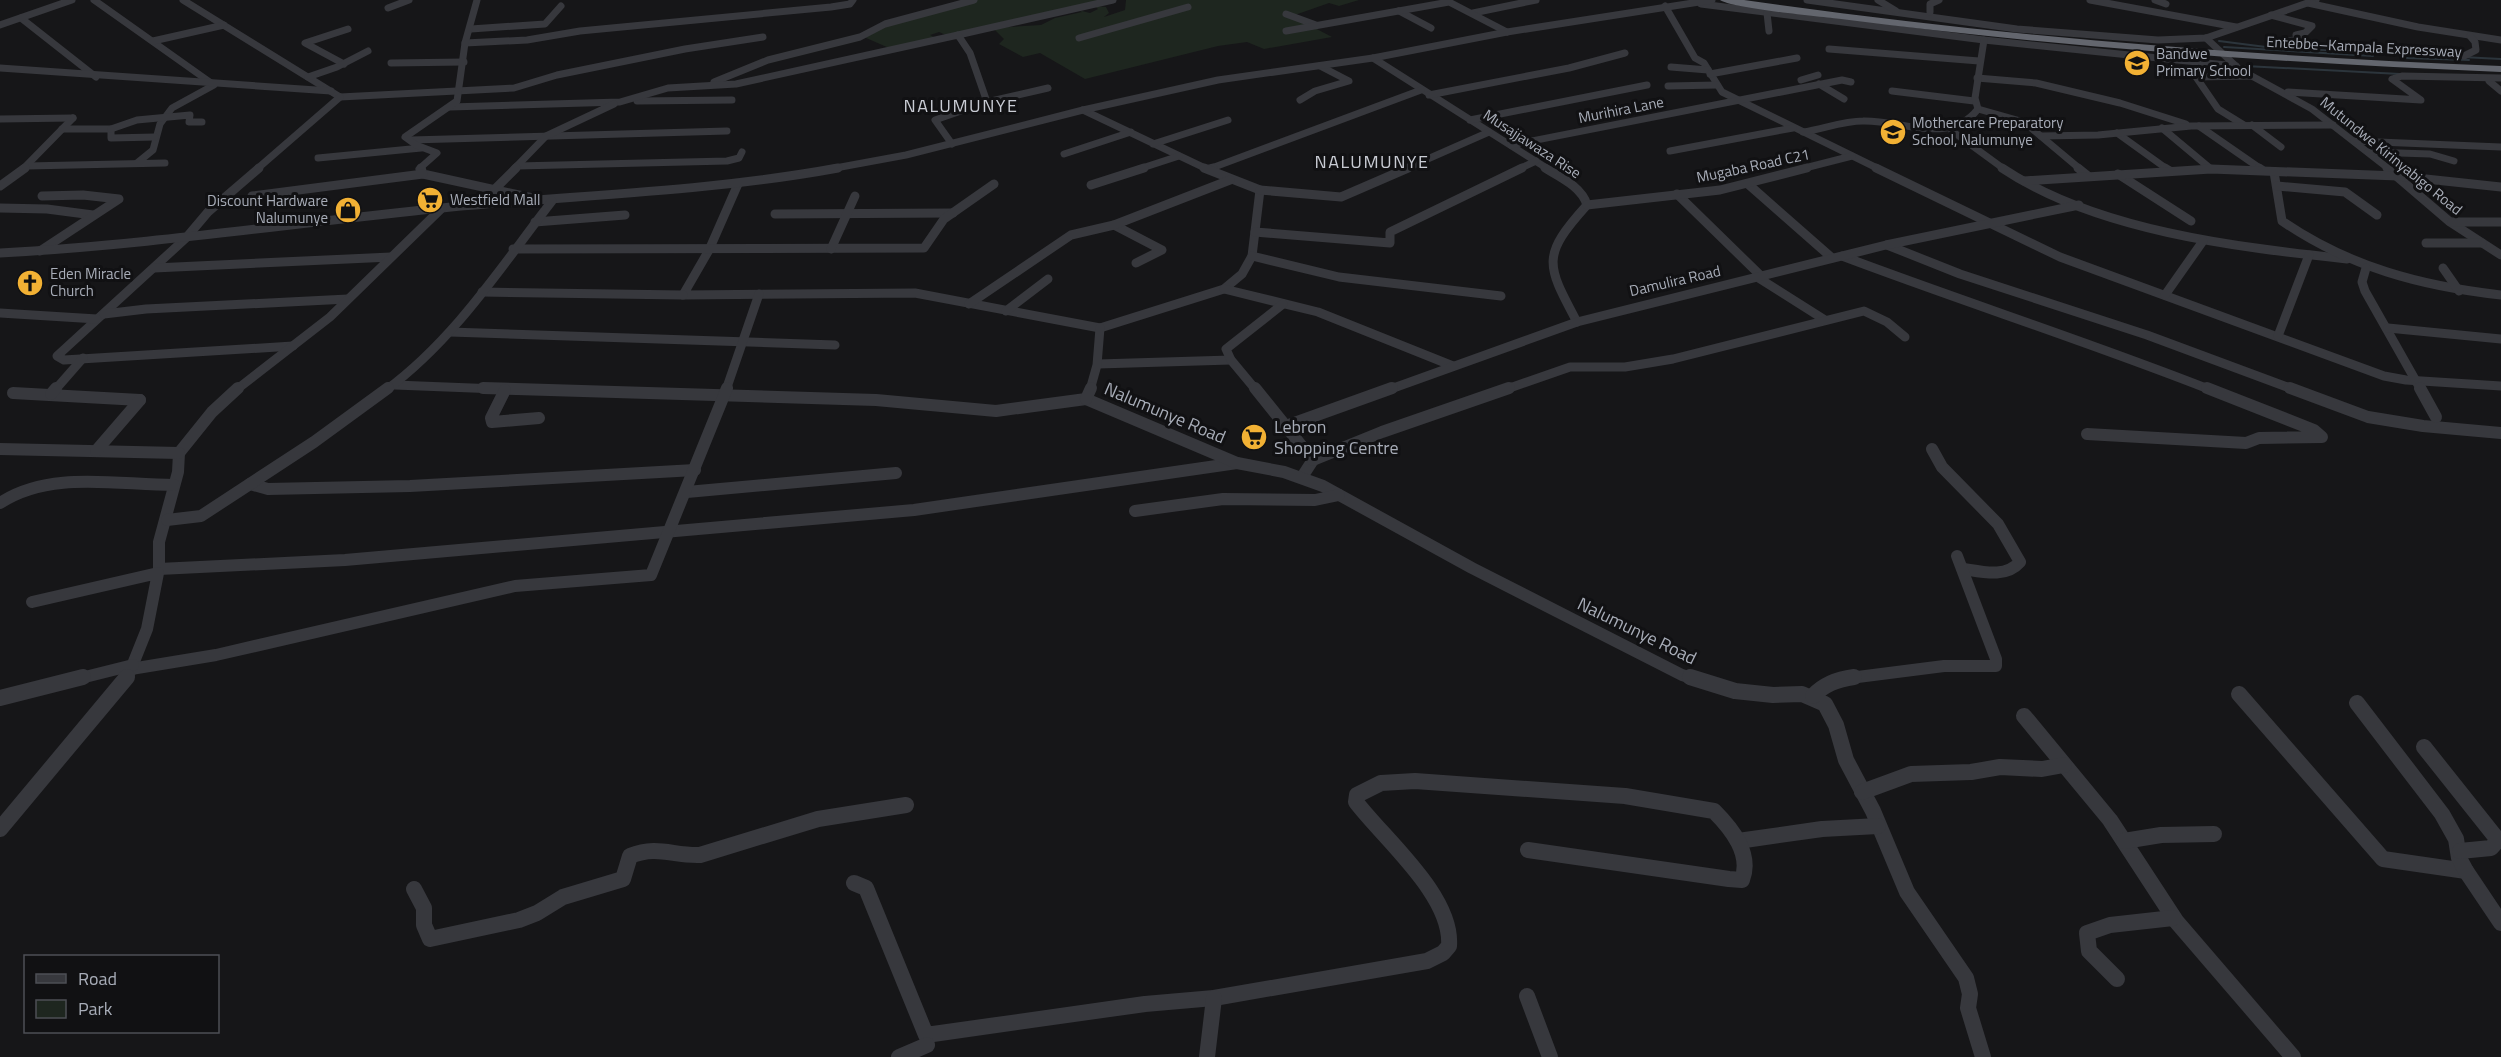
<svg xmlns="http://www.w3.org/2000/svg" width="2501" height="1057" viewBox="0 0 2501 1057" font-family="'Titillium Web',sans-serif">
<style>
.green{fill:#1e261f}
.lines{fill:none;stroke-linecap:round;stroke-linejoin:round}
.stream{stroke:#2c353c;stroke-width:2}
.minor-far3{stroke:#37383d;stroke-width:7}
.minor-far2{stroke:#37383d;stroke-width:9}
.minor-far1{stroke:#37383d;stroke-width:12}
.minor{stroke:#37383d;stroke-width:16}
.highway{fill:#63666e;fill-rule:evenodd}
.labels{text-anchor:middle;stroke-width:6;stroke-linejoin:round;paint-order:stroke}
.far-street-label{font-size:15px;fill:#a8adb8;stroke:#111113}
.far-poi-label{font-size:15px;fill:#a8adb8;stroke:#111113;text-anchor:start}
.far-quarter-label{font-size:18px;letter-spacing:1.5px;fill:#c9ccd4;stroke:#111113}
.street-label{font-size:18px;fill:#a8adb8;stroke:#111113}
.poi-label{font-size:18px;fill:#a8adb8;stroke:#111113;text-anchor:start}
</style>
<rect width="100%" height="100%" fill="#161618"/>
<g class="green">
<polygon points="977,0 1106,0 946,35 939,32 930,35 936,38 889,48 864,37 888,25"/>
<polygon points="1126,0 1359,0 1339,6 1329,3 1292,16 1332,37 1264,49 1247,42 1218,46 1085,79 1040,53 1023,57 999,44 1004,39 993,28 1041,25 1055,18 1082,12 1078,10 1090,13 1098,9 1095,6 1106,7 1109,13 1104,17 1125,10"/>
</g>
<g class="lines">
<g class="stream">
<polyline points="2219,41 2266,47 2501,59"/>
<polyline points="2224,47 2373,56"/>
<polyline points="2407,58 2469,60"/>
<polyline points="2245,66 2400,74"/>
</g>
<g class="minor-far3">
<polyline points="94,0 214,85 172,108 160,124 153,150 137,163"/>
<polyline points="183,0 340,97 514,88 557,75 685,49 763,37"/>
<polyline points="1807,0 2017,29 2158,40 2206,38 2316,0"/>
<polyline points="1878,0 1896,11"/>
<polyline points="2090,0 2236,27"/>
<polyline points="2155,0 2166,4"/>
<polyline points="2308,3 2418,27 2501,40"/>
<polyline points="1701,4 1984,40 2236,66"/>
<polyline points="1665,6 1695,58 1704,63 1722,92 1879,169"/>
<polyline points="388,8 409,0"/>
<polyline points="1399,11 1431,28"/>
<polyline points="1930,12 1930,4 1939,0"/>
<polyline points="1473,13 1536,0"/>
<polyline points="1767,13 1769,31"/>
<polyline points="1286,14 1316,25"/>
<polyline points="2271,15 2312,26 2305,33 2296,35 2299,39 2289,41 2289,44"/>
<polyline points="21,18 96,77"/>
<polyline points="0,25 72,0"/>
<polyline points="471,29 545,24 561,6"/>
<polyline points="1286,31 1449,2 1507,32"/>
<polyline points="958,35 1113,0"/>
<polyline points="1079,38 1188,7"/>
<polyline points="2206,38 2239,69 2312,109 2389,169"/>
<polyline points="153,41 224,25"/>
<polyline points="465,43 527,40 580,31 831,7 850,4 853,0"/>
<polyline points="1829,49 1979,61"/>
<polyline points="2464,56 2476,50 2475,42 2470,36"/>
<polyline points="1373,58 1548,169"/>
<polyline points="391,63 464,62"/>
<polyline points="344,64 305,43 348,29"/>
<polyline points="1671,67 1708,70"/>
<polyline points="0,68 331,91"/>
<polyline points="1710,74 1797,58"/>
<polyline points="308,77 337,67 368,51"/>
<polyline points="1977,78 2036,83 2120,103 2186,124"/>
<polyline points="1801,80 1818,75"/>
<polyline points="2489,81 2501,91"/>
<polyline points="714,82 768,60 860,37 885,24 974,0"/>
<polyline points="1819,84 1844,99"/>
<polyline points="1668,86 1717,85"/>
<polyline points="1892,91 1974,101"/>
<polyline points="2288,92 2421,100 2392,79 2402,76 2501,78"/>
<polyline points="1429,95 1569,68 1625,53"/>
<polyline points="1300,100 1315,91 1349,81 1320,66"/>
<polyline points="637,101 732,100"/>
<polyline points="450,107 620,102 668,88 736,84 958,35 970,53 987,102"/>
<polyline points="1978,109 2024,122 2080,169"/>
<polyline points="1083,110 1207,169"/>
<polyline points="0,119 73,118"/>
<polyline points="1470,120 1647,85"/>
<polyline points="2244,125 2218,109 2196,77 2251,76"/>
<polyline points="2252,125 2281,147"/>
<polyline points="2199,126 2261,169"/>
<polyline points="2162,128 2211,169"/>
<polyline points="62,129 111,129 111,138 155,137"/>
<polyline points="111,129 137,120 190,115 189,122 202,122"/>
<polyline points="1952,131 2004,169"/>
<path d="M1803,132C1823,129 1843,121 1863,121C1903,120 1949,146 1978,109L1975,98L1984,40"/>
<polyline points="2117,133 2167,169"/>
<polyline points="2041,136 2098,135 2191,126 2333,125"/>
<polyline points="411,140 727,131"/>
<polyline points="2354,141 2501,147"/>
<polyline points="952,144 935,120 987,102 1048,88"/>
<polyline points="1153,144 1228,120"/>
<polyline points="1511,145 1842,80 1851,82"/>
<polyline points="1670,151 1793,128"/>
<polyline points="2368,152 2430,154 2454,161"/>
<polyline points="1064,154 1131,132"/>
<polyline points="318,158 421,148"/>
<polyline points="27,166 165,163"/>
<polyline points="517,166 727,161 739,158 742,152"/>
<polyline points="23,169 73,118"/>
<polyline points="257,169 340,97"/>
<polyline points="419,169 437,153 416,145 405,137 457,101 465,43 477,0"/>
<polyline points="514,169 546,136 614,104"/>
<polyline points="830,169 906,155 1083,110 1218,80 1373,58 1507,32 1712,0"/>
<polyline points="1139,169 1179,156"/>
<polyline points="1209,169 1421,90"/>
<polyline points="1405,169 1489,132"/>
<polyline points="1519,169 1536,161"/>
<polyline points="1801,169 1852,156"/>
<polyline points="2209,169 2214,169"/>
</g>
<g class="minor-far2">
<polyline points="259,168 208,212 186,238 57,356 64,360 293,346"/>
<polyline points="421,168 423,174 533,198"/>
<path d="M1545,168C1560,177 1582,187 1587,205C1541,256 1546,264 1577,322"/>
<polyline points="1876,168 2060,257 2384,376 2406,380 2501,386"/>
<path d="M2002,168C2096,231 2236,247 2347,259"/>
<polyline points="2078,168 2088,176"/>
<polyline points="2165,168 2170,171"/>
<polyline points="2259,168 2262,170"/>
<polyline points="2387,168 2450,222 2501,255"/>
<polyline points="1209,169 1213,168"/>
<path d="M2274,172L2282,221C2349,267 2421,286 2501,295"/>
<polyline points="2118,174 2191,221"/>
<polyline points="2024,181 2211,169 2398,176 2501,187"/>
<polyline points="738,184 709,250 683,295 915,293 1100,328 1224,289 1242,274 1252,256 1260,190 1204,168"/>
<polyline points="1748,184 1832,258"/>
<polyline points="1091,185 1144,168"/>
<polyline points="0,186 25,168"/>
<polyline points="2277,186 2345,192 2377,215"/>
<polyline points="495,189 516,168"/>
<polyline points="1260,190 1341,197 1408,168"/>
<polyline points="1677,194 1761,276"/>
<polyline points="252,196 423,174"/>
<polyline points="1587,205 1720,190 1807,168"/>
<polyline points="0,208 47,209 93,215"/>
<polyline points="775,214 953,213"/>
<polyline points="535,222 625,215"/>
<polyline points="2452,222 2501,222"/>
<polyline points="1114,225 1162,250 1136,263"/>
<polyline points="1255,232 1390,243 1390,232 1522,168"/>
<polyline points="2426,243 2482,243"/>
<polyline points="1887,245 1960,274 2147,335 2295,390"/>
<polyline points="513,249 924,248 944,219 994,184"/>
<polyline points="831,249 855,196"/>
<polyline points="40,251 119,199 83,195 42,196"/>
<path d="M0,253C148,245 294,223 442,208C574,195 707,192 838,168"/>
<polyline points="1252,256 1339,277 1501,296"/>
<path d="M1842,256C1964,302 2089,342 2211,390"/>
<polyline points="154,268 391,257"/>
<polyline points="2366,268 2362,282 2365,291 2421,390"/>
<polyline points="2443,268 2459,291"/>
<polyline points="1757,277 1825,320"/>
<polyline points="1224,289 1318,312 1453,366"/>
<polyline points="482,292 683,295"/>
<polyline points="2165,295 2203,241"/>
<polyline points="969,304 1071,235 1114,225 1230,180"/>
<polyline points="1006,311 1048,279"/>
<polyline points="0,313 97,319"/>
<polyline points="104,314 146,309 348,299"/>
<polyline points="2388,328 2501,339"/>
<polyline points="450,332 835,345"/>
<polyline points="2278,336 2309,255"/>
<polyline points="1098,364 1231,360"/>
<polyline points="395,385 524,390"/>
<polyline points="55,390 83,358"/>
<polyline points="236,390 330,317 442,208"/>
<path d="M386,390C454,340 501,267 552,201"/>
<polyline points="726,390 759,294"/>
<polyline points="1090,390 1097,365 1100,328"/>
<polyline points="1256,390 1231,360 1226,349 1283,304"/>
<polyline points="1388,390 1577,322 1886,245 2079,205"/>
<polyline points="1504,390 1570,367 1625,367 1673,359 1864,311 1887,322 1905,337"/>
</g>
<g class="minor-far1">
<polyline points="238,388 212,412 179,453 178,472 159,542 159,569 345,560 914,510 1237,463"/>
<polyline points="483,388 876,400 996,411 1086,399"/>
<polyline points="1255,388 1313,460 1302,477"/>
<polyline points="2290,388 2368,417 2423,426 2501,433"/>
<polyline points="2420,388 2436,417"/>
<polyline points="505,390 491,418 492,422 539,418"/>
<polyline points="13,393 140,400"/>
<polyline points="51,394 56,388"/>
<polyline points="1086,399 1237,463 1284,472 1323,486 1472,568 1682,675 1695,679"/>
<polyline points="1086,399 1091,388"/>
<polyline points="1289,425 1392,388"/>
<polyline points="2087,434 2246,443 2259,438 2322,437 2314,430 2207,388"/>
<polyline points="0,449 179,453"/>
<path d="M1932,449L1942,467L1998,524L2020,562C2006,578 1983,572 1964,569"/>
<polyline points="96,451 140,400"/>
<polyline points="1313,460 1382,432 1509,388"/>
<polyline points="250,484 268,489 410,486 695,470"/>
<polyline points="687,492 896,473"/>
<path d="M0,503C50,470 117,485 174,485"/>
<polyline points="1135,511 1223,499 1315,500 1339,495"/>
<polyline points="167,520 201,516 314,442 388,388"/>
<polyline points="32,602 158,573 147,629 127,679"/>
<polyline points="131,669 216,655 515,586 651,575 727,388"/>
<polyline points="77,679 133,665"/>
<polyline points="1842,679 1944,666 1996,666 1996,659 1957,556"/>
</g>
<g class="minor">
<polyline points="1690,677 1735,691 1773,695 1802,694 1825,704 1836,725 1846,760 1873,811 1907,892 1966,978 1970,994 1968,1008 1983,1057"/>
<polyline points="2239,694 2383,859 2466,871"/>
<path d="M1813,696C1824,684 1838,679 1854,677"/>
<polyline points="0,698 83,677"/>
<polyline points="2357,703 2442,814 2456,839 2459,858 2466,871 2501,923"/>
<polyline points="2024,716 2110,820 2176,921 2293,1057"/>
<polyline points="2424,747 2498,840 2491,848 2460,851"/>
<polyline points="1862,792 1911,774 1971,772 2000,767 2042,769 2064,765"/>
<polyline points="0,829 127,677"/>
<polyline points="1738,841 1822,829 1878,826"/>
<polyline points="2124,841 2161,835 2214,834"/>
<path d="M854,883L866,888L926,1035L1145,1004L1214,998L1427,961L1443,953L1449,946C1453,896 1385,840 1356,802L1357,795L1381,783L1415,781L1625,796L1714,811C1732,829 1752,854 1742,880L1729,879L1528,850"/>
<path d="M414,889L424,908V925L430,939L519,920L537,913L563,897L623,879L630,856C658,845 672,856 700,855L818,819L906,805"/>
<polyline points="2117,979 2089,951 2087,933 2110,925 2173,918"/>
<polyline points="1527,996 1550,1057"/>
<polyline points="899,1057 927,1045"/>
<polyline points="1207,1057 1214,998"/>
</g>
<path class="highway" d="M1720,0H1744C1995,36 2248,56 2501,66V72C2280,63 2060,47 1841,19C1821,17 1731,8 1720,0Z"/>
</g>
<defs>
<symbol id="school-disc" viewBox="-11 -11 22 22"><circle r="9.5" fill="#f2b134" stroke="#111113"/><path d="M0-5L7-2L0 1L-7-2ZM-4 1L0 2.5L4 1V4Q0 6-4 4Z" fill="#111"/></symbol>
<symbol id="supermarket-disc" viewBox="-11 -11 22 22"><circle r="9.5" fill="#f2b134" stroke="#111113"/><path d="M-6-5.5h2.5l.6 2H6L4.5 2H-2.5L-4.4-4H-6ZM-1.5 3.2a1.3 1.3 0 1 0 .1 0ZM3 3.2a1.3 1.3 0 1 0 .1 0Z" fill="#111"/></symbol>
<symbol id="shop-disc" viewBox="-11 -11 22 22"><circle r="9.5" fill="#f2b134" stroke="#111113"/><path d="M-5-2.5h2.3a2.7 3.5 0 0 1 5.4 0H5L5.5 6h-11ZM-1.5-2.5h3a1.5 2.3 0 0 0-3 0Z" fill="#111"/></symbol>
<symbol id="church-disc" viewBox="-11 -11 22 22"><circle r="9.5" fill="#f2b134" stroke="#111113"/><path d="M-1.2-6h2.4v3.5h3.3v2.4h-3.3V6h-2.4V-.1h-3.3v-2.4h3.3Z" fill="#111"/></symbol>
</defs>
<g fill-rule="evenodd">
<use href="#school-disc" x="2122" y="48" width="30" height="30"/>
<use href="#school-disc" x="1878" y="117" width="30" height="30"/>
<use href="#supermarket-disc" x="415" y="185" width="30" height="30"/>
<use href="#shop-disc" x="333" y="195" width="30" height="30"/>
<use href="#church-disc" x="15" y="268" width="30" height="30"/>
<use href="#supermarket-disc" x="1239" y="422" width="30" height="30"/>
</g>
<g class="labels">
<g class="far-street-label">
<text transform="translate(2364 47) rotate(3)" y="5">Entebbe–Kampala Expressway</text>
<text transform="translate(1621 110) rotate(-11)" y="5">Murihira Lane</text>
<text transform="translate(1532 144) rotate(33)" y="5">Musajjawaza Rise</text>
<text transform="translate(2391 156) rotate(39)" y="5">Mutundwe Kirinyabigo Road</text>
<text transform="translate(1753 166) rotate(-12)" y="5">Mugaba Road C21</text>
<text transform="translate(1675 281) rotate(-13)" y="5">Damulira Road</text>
</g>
<g class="far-poi-label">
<text x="2156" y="59">Bandwe<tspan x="2156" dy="17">Primary School</tspan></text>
<text x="1912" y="128">Mothercare Preparatory<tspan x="1912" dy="17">School, Nalumunye</tspan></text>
<text x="450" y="205">Westfield Mall</text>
<text x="328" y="206" text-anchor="end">Discount Hardware<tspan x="328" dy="17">Nalumunye</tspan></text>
<text x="50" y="279">Eden Miracle<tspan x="50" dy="17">Church</tspan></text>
</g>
<g class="far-quarter-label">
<text x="961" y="112">NALUMUNYE</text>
<text x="1372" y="168">NALUMUNYE</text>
</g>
<g class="street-label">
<text transform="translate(1165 413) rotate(23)" y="6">Nalumunye Road</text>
<text transform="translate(1637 631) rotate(26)" y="6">Nalumunye Road</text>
</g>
<g class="poi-label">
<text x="1274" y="433">Lebron<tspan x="1274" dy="21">Shopping Centre</tspan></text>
</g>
</g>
<rect x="24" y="955" width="195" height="78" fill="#111113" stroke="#4d4f55" stroke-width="1.5"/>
<rect x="36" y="974" width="30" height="9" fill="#37383d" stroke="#4d4f55" stroke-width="1.5"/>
<text x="78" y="985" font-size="18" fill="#a8adb8">Road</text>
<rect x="36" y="1000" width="30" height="18" fill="#1e261f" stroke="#4d4f55" stroke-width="1.5"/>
<text x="78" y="1015" font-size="18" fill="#a8adb8">Park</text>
</svg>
